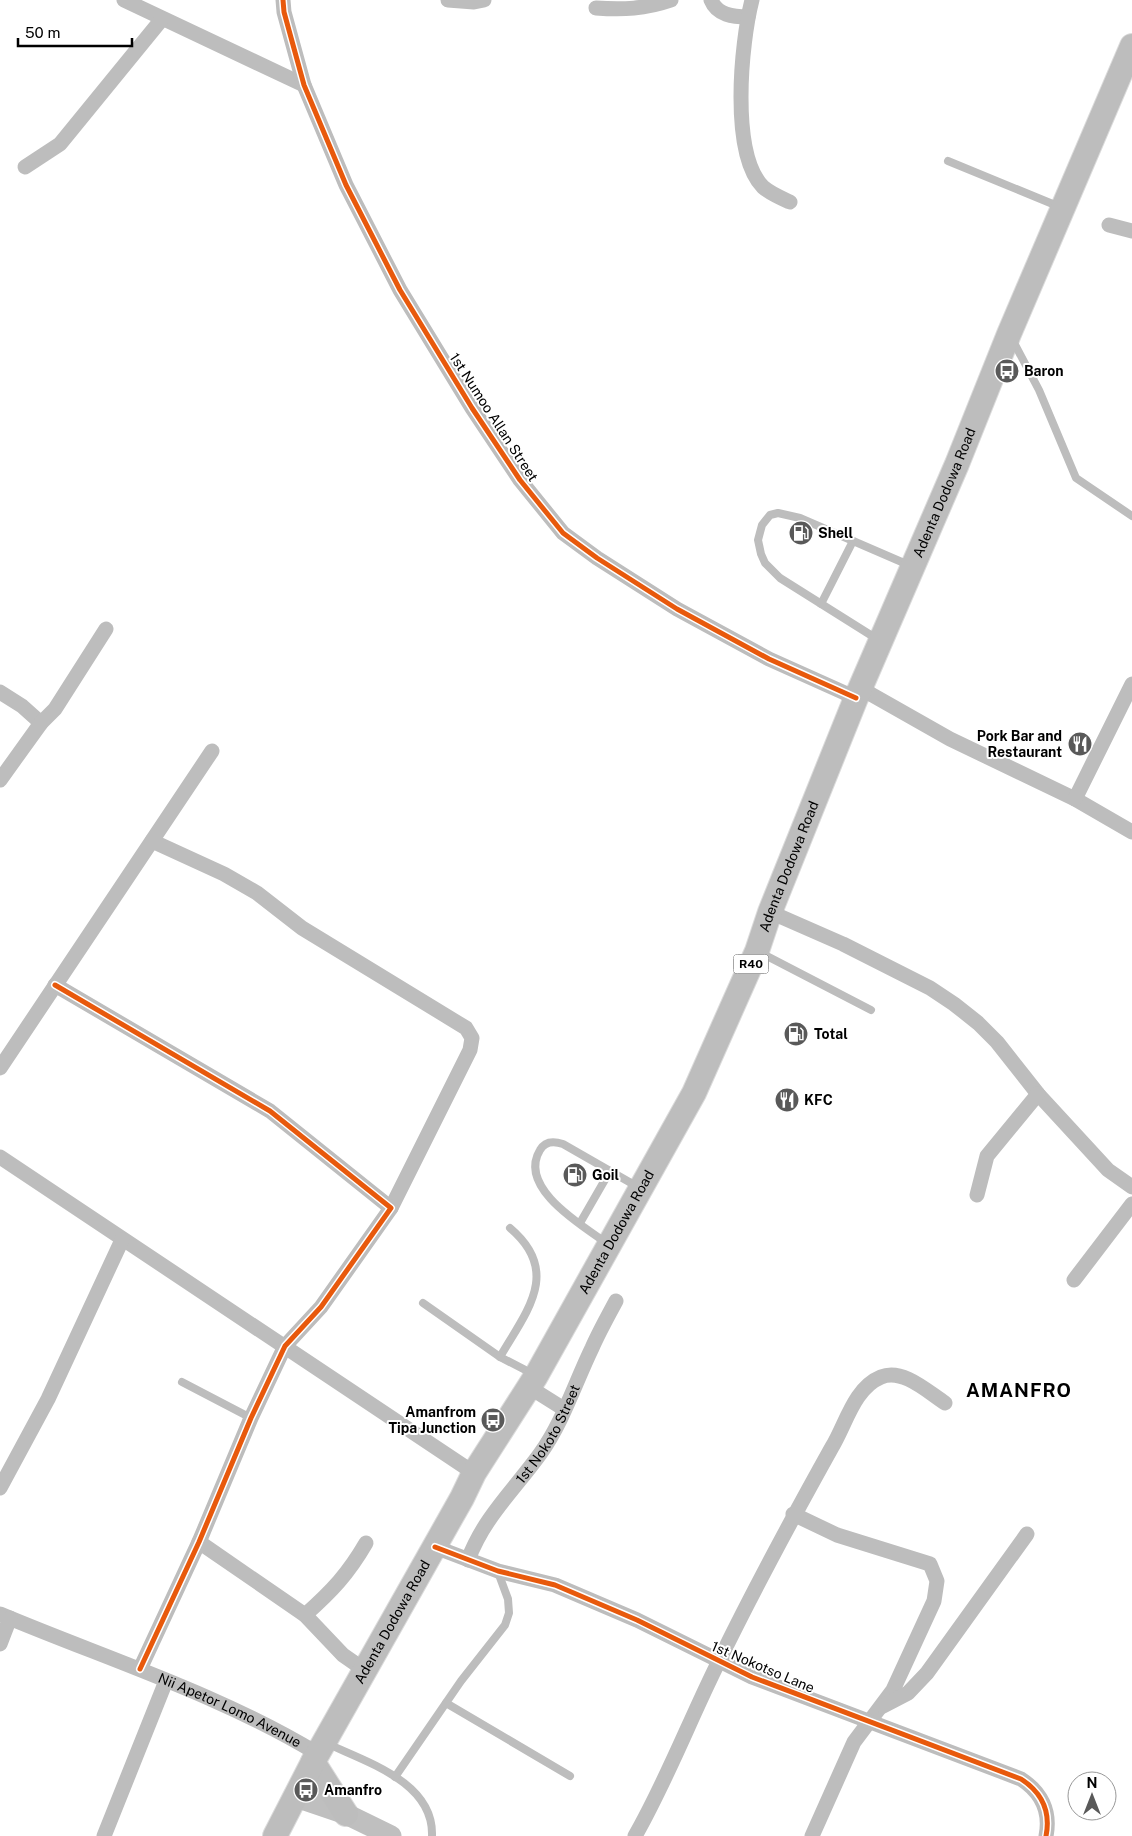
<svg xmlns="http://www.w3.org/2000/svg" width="1132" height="1836" viewBox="0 0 1132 1836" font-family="'Public Sans',sans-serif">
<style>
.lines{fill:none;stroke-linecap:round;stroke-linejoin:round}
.primary-casing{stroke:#dbdbdb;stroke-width:26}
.lane{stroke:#bdbdbd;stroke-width:8}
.street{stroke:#bdbdbd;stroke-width:15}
.secondary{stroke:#bfbfbf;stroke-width:21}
.primary{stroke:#bdbdbd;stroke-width:24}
.cycleway-casing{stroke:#fff;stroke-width:8}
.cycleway{stroke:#e8590c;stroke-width:5}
.labels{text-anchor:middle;stroke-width:4;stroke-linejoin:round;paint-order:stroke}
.shield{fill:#fff;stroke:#4c4c4c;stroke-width:1}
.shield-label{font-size:12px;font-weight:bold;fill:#000}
.poi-label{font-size:14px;font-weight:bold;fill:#000;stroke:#fff;text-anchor:start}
.street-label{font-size:14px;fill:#000;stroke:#fff}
.district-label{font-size:19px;font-weight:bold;letter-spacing:1px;fill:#000;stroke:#fff}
</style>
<rect width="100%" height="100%" fill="#fff"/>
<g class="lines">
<defs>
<g id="primary">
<polyline points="313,1762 346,1814"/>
<path id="s3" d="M275,1836L313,1762L462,1498L474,1473L536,1376L694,1093L757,951L770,912L856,698L957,464L1009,334L1132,46"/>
</g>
</defs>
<use href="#primary" class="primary-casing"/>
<g class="lane">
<polyline points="948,161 1060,207"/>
<polyline points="1012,339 1039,390 1076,478 1132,516"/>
<polyline points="821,604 853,541"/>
<polyline points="877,639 780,578 765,563 761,554 758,540 762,525 770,515 778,513 800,518 911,566"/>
<polyline points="759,952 871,1010"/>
<polyline points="580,1223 610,1171"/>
<path d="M608,1244C583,1226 517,1188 540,1150C545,1141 554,1141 563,1144L638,1187"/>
<polyline points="423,1303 500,1357 535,1375"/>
<path d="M500,1357C526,1312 562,1272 510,1228"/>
<polyline points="182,1382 251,1418"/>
<polyline points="446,1703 570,1776"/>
<path d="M326,1743C366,1762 434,1782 432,1836"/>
<polyline points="395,1777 461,1681 505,1625 509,1613 508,1599 498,1572"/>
</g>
<g class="street">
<polyline points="124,0 304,85"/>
<polyline points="283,0 284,12 304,85 346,185 400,290 472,408 520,480 563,533 597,558 677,609 769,659 856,698"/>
<polyline points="448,0 474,2 484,0"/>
<path d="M711,0C717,15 733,17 748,17"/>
<path d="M752,0C741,43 730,153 763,187C771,194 781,198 790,202"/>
<path d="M596,8C623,10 645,9 671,0"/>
<polyline points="25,167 60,144 162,19"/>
<polyline points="1109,225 1132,231"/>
<polyline points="860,688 950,739 1075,799 1132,832"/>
<polyline points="0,692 22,706 41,723"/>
<polyline points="0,780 41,723 55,709 106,629"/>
<polyline points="1075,799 1132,684"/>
<polyline points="152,841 224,874 257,893 302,928 466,1028 472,1038 470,1050 391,1208"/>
<polyline points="770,912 843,944 930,988 954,1004 978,1023 997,1042 1038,1094 1108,1170 1132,1187"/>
<polyline points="55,985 270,1111 391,1208 321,1307 285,1346 251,1418 199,1542 140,1669"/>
<polyline points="0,1068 212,751"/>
<polyline points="0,1157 474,1473"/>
<polyline points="977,1195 987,1156 1038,1094"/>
<polyline points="1074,1280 1132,1204"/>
<polyline points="529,1387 564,1409"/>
<polyline points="0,1488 48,1399 122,1240"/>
<polyline points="793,1514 837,1535 930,1564 937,1581 934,1601 893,1690 854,1742 812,1836"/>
<polyline points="199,1542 305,1615 343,1655 366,1671"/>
<path d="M435,1547L498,1571L555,1585L637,1620L752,1677L1021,1779C1041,1792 1051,1811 1046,1836"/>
<path id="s1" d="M468,1560C484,1517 514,1490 540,1454C563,1422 575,1383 592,1348C599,1332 608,1316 616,1301"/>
<path id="s2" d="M0,1614C107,1659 219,1694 318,1754"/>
<path d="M305,1615C332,1591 348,1574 366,1543"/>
<polyline points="0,1644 10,1618"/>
<polyline points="883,1706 908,1693 927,1673 1027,1534"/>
<polyline points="104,1836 166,1681"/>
<path d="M635,1836C667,1780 690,1719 719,1661C754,1589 793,1517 832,1447C846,1424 854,1388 881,1377C903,1368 928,1392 945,1403"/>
</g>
<polyline class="secondary" points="296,1797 346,1814 391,1836"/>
<use href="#primary" class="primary"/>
<defs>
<g id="cycleway">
<polyline points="283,0 284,12 304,85 346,185 400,290 472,408 520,480 563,533 597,558 677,609 769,659 856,698"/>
<polyline points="55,985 270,1111 391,1208 321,1307 285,1346 251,1418 199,1542 140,1669"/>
<path d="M435,1547L498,1571L555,1585L637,1620L752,1677L1021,1779C1041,1792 1051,1811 1046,1836"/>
</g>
</defs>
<use href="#cycleway" class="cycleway-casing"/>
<use href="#cycleway" class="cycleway"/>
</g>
<defs>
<symbol id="bus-disc" viewBox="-11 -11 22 22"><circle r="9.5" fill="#595959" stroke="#fff"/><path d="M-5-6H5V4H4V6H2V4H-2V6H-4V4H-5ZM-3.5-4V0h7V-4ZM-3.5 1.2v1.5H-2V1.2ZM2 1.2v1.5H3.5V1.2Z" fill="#fff"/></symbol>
<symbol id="fuel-disc" viewBox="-11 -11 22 22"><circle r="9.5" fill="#595959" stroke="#fff"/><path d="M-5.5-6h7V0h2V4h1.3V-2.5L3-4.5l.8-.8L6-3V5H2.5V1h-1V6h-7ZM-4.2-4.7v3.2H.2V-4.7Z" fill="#fff"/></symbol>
<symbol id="restaurant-disc" viewBox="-11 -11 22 22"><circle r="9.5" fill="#595959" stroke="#fff"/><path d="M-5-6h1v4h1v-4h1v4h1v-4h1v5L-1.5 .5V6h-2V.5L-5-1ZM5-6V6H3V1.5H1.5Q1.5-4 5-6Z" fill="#fff"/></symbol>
</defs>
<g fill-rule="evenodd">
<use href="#bus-disc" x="993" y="357" width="28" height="28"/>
<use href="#fuel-disc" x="787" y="519" width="28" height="28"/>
<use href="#restaurant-disc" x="1066" y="730" width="28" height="28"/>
<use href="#fuel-disc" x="782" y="1020" width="28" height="28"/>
<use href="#restaurant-disc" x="773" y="1086" width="28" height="28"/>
<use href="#fuel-disc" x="561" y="1161" width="28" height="28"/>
<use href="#bus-disc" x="479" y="1406" width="28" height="28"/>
<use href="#bus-disc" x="292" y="1776" width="28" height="28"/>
</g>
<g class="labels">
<rect class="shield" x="733.5" y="954.5" width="35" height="19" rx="4"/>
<g class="shield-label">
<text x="751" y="968">R40</text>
</g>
<g class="poi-label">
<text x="1024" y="376">Baron</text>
<text x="818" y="538">Shell</text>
<text x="1062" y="741" text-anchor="end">Pork Bar and<tspan x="1062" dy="16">Restaurant</tspan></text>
<text x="814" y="1039">Total</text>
<text x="804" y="1105">KFC</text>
<text x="592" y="1180">Goil</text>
<text x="476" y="1417" text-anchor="end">Amanfrom<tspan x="476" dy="16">Tipa Junction</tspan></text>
<text x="324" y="1795">Amanfro</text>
</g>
<g class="street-label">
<text transform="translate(494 417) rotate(57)" y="5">1st Numoo Allan Street</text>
<text dy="5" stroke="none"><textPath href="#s3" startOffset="1504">Adenta Dodowa Road</textPath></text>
<text dy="5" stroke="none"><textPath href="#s3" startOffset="1099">Adenta Dodowa Road</textPath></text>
<text dy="5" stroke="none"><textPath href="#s3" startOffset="694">Adenta Dodowa Road</textPath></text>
<text dy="5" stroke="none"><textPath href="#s1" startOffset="150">1st Nokoto Street</textPath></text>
<text dy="5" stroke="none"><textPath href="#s3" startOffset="244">Adenta Dodowa Road</textPath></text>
<text transform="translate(763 1667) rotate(23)" y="5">1st Nokotso Lane</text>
<text dy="5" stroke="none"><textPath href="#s2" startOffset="249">Nii Apetor Lomo Avenue</textPath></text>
</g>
<g class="district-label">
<text x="1019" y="1397">AMANFRO</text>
</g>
</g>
<g transform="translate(1092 1796)"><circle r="24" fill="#ffffff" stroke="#999999"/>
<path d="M0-4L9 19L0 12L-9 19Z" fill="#595959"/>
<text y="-8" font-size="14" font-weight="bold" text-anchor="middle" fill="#000000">N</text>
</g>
<path d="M18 38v8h114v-8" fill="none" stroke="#000000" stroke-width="2.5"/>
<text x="25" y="38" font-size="15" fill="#000000" stroke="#ffffff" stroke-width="4" paint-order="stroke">50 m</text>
</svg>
